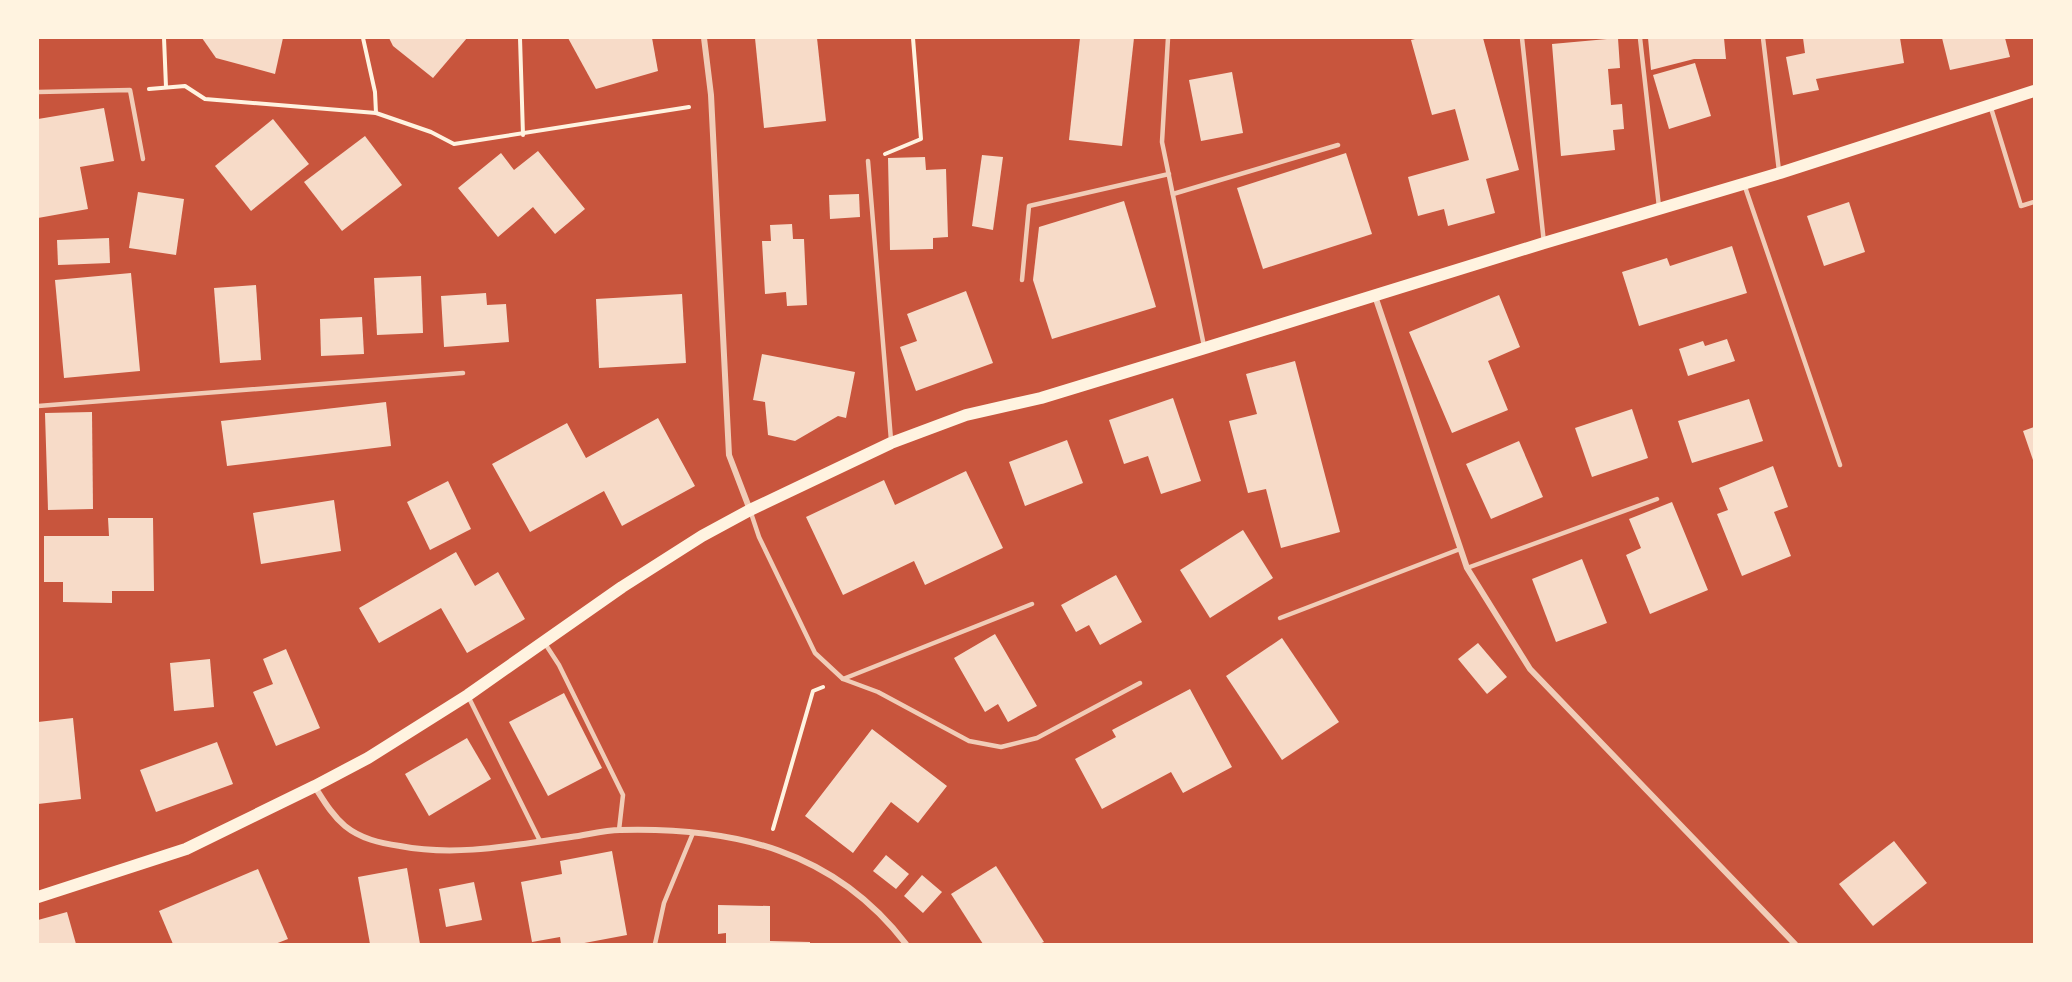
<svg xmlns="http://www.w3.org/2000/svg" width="2072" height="982" viewBox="0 0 2072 982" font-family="Karla,sans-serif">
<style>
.building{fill:#f7dbc8}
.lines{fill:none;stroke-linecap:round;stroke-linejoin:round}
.path{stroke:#fff3e0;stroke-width:4}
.service{stroke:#f1ccb7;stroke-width:4.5}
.minor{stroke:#f1ccb7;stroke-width:6}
.secondary{stroke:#fff3e0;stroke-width:12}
</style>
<rect width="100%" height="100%" fill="#c8553d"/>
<g class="building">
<polygon points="202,38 283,38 275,74 216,58"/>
<polygon points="389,38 467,38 433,78 393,46"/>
<polygon points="568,38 652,38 658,71 596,89"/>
<polygon points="755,38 817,38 826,121 764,128"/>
<polygon points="1080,38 1134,38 1122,146 1069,140"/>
<polygon points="1419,38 1483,38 1519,170 1486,179 1495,213 1448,226 1444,209 1418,216 1408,177 1469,160 1455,109 1432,115 1411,40"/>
<polygon points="1618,38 1620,68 1608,69 1611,105 1622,104 1624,129 1613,130 1615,150 1561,156 1552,44"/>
<polygon points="1648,38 1724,38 1726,59 1694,59 1651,70"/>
<polygon points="1803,38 1900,38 1904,63 1816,79 1819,90 1793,95 1786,57 1805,53"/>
<polygon points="1942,38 2005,38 2010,57 1950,70"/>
<polygon points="1695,63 1711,116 1669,129 1653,75"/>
<polygon points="1232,72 1243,133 1201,141 1189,80"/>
<polygon points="104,108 114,161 80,167 88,209 38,218 38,119"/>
<polygon points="273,119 309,164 251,211 215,166"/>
<polygon points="365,136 402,185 342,231 304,182"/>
<polygon points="538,151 585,209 555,234 533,207 498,237 458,188 501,153 514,170"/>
<polygon points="1346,153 1372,234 1263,269 1237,188"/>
<polygon points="982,155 1003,157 993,230 972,226"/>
<polygon points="925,157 926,170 946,169 948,237 933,238 933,249 890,250 888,158"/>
<polygon points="138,192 184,199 176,255 129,248"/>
<polygon points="859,194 860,217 830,219 829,195"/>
<polygon points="1124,201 1156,307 1052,339 1033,280 1039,227"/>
<polygon points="1849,202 1865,252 1824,266 1807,216"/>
<polygon points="792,224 793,239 804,239 807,305 787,306 786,292 765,294 762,241 771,241 770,225"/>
<polygon points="109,238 110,263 58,265 57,240"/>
<polygon points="1732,246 1747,293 1639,326 1622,272 1667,258 1670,266"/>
<polygon points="131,273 140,371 64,378 55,280"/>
<polygon points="421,276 423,333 377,335 374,278"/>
<polygon points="256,285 261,360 220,363 214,288"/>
<polygon points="966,291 993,363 916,391 900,347 917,341 907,314"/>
<polygon points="486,293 487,305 506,304 509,342 444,347 441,296"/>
<polygon points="682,294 686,363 599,368 596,299"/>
<polygon points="1499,295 1520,347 1488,361 1508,410 1452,433 1409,332"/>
<polygon points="362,317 364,354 321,356 320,319"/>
<polygon points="1727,339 1735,361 1688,376 1679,349 1703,341 1705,346"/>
<polygon points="762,354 855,372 846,418 838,416 795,441 768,435 765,402 753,400"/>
<polygon points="1295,361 1340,532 1281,548 1266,489 1248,493 1229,421 1257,414 1246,374"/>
<polygon points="1173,398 1201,481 1161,494 1148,456 1124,464 1109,420"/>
<polygon points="1749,399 1763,441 1692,463 1678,421"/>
<polygon points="386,402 391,446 227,466 221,421"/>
<polygon points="1632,409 1648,458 1592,477 1575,428"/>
<polygon points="92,412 93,509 48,510 45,413"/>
<polygon points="658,418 695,486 622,526 604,491 530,532 492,464 567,423 586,458"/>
<polygon points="2034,427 2034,463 2023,431"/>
<polygon points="1067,440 1083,483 1025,506 1009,462"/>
<polygon points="1519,441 1543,497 1491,519 1466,464"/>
<polygon points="1773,466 1788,507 1774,512 1791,556 1742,576 1717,514 1728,510 1719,488"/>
<polygon points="966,471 1003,548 925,585 914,561 843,595 806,517 884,480 895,505"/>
<polygon points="448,481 471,529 430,550 407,502"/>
<polygon points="334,500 341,551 261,564 253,513"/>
<polygon points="1672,502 1708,590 1650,614 1626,555 1641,548 1629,519"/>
<polygon points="108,518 153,518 154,591 112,591 112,603 63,602 63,582 44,582 44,536 109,536"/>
<polygon points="1243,530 1273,578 1210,618 1180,570"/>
<polygon points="456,552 475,586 498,572 525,619 467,653 441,608 379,643 359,608"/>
<polygon points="1582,559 1607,623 1556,642 1532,579"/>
<polygon points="1116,575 1142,622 1100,645 1089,625 1076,632 1061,605"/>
<polygon points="995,634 1037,706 1008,722 998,704 985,712 954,658"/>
<polygon points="1282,638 1339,722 1282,760 1226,676"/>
<polygon points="1478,643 1507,677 1487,694 1458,659"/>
<polygon points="286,649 320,728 276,746 253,692 273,684 263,659"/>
<polygon points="210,659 214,707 174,711 170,663"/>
<polygon points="1190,689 1232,767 1183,793 1171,772 1102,809 1075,759 1116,737 1112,730"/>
<polygon points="564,693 602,768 548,796 509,722"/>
<polygon points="73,718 81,799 38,804 38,722"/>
<polygon points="872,729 947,786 918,823 891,802 853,853 805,816"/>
<polygon points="467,738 491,779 429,816 405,774"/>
<polygon points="217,742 233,784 156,812 140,770"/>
<polygon points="1894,841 1927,883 1873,926 1839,884"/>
<polygon points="612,851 627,935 579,944 561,944 560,937 532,942 521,882 562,874 560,861"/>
<polygon points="886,855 909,874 896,889 873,871"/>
<polygon points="996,866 1044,942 1039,944 983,944 951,894"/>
<polygon points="407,868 420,944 370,944 358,877"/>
<polygon points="258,869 288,939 275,944 173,944 159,911"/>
<polygon points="922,875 942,892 923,913 904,896"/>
<polygon points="474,882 482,920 446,927 439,889"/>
<polygon points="718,905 770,906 770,941 810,942 810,944 726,944 726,933 718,934"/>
<polygon points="67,912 76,944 38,944 38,920"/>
</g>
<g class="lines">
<g class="path">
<polyline points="164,38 166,87"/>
<polyline points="363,38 375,92 376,113"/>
<polyline points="520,38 523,135"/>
<polyline points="149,89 185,86 205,99 376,113 431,132 454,144 689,107"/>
<polyline points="885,154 921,139 913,38"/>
<polyline points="773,829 813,691 823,687"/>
</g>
<g class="service">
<polyline points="1168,38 1162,142 1204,346"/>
<polyline points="1522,38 1544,243"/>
<polyline points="1640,38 1659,207"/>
<polyline points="1763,38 1779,171"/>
<polyline points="38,92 130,90 143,159"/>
<polyline points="1991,108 2021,206 2034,202"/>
<polyline points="868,161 891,440"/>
<polyline points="1744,184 1840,465"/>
<polyline points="1173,194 1338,145"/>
<polyline points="1022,280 1029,206 1169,174"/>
<polyline points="38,406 463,373"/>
<polyline points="750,510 759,537 815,653 843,679 878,692 969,741 1001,747 1037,738 1140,683"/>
<polyline points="1467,568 1657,499"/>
<polyline points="1280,618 1460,549"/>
<polyline points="544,642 559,665 623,795 619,830"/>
<polyline points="843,679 1032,604"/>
<polyline points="468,696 540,841"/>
<polyline points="655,944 664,903 693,833"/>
</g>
<g class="minor">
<polyline points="704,38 711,95 729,455 750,510"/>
<polyline points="1375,296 1467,568 1530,669 1795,944"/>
<path d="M315,787C324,801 332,815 345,826C361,839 380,843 400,846C457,857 514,845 571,837C587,835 604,830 620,830C734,827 834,850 906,944"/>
</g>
<polyline class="secondary" points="38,897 186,849 315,786 368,758 468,695 622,587 702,536 750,510 891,443 966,415 1041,398 1205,348 1544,243 1780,173 2034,91"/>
</g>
<rect width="2072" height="982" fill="none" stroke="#fff3e0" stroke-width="78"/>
</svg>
